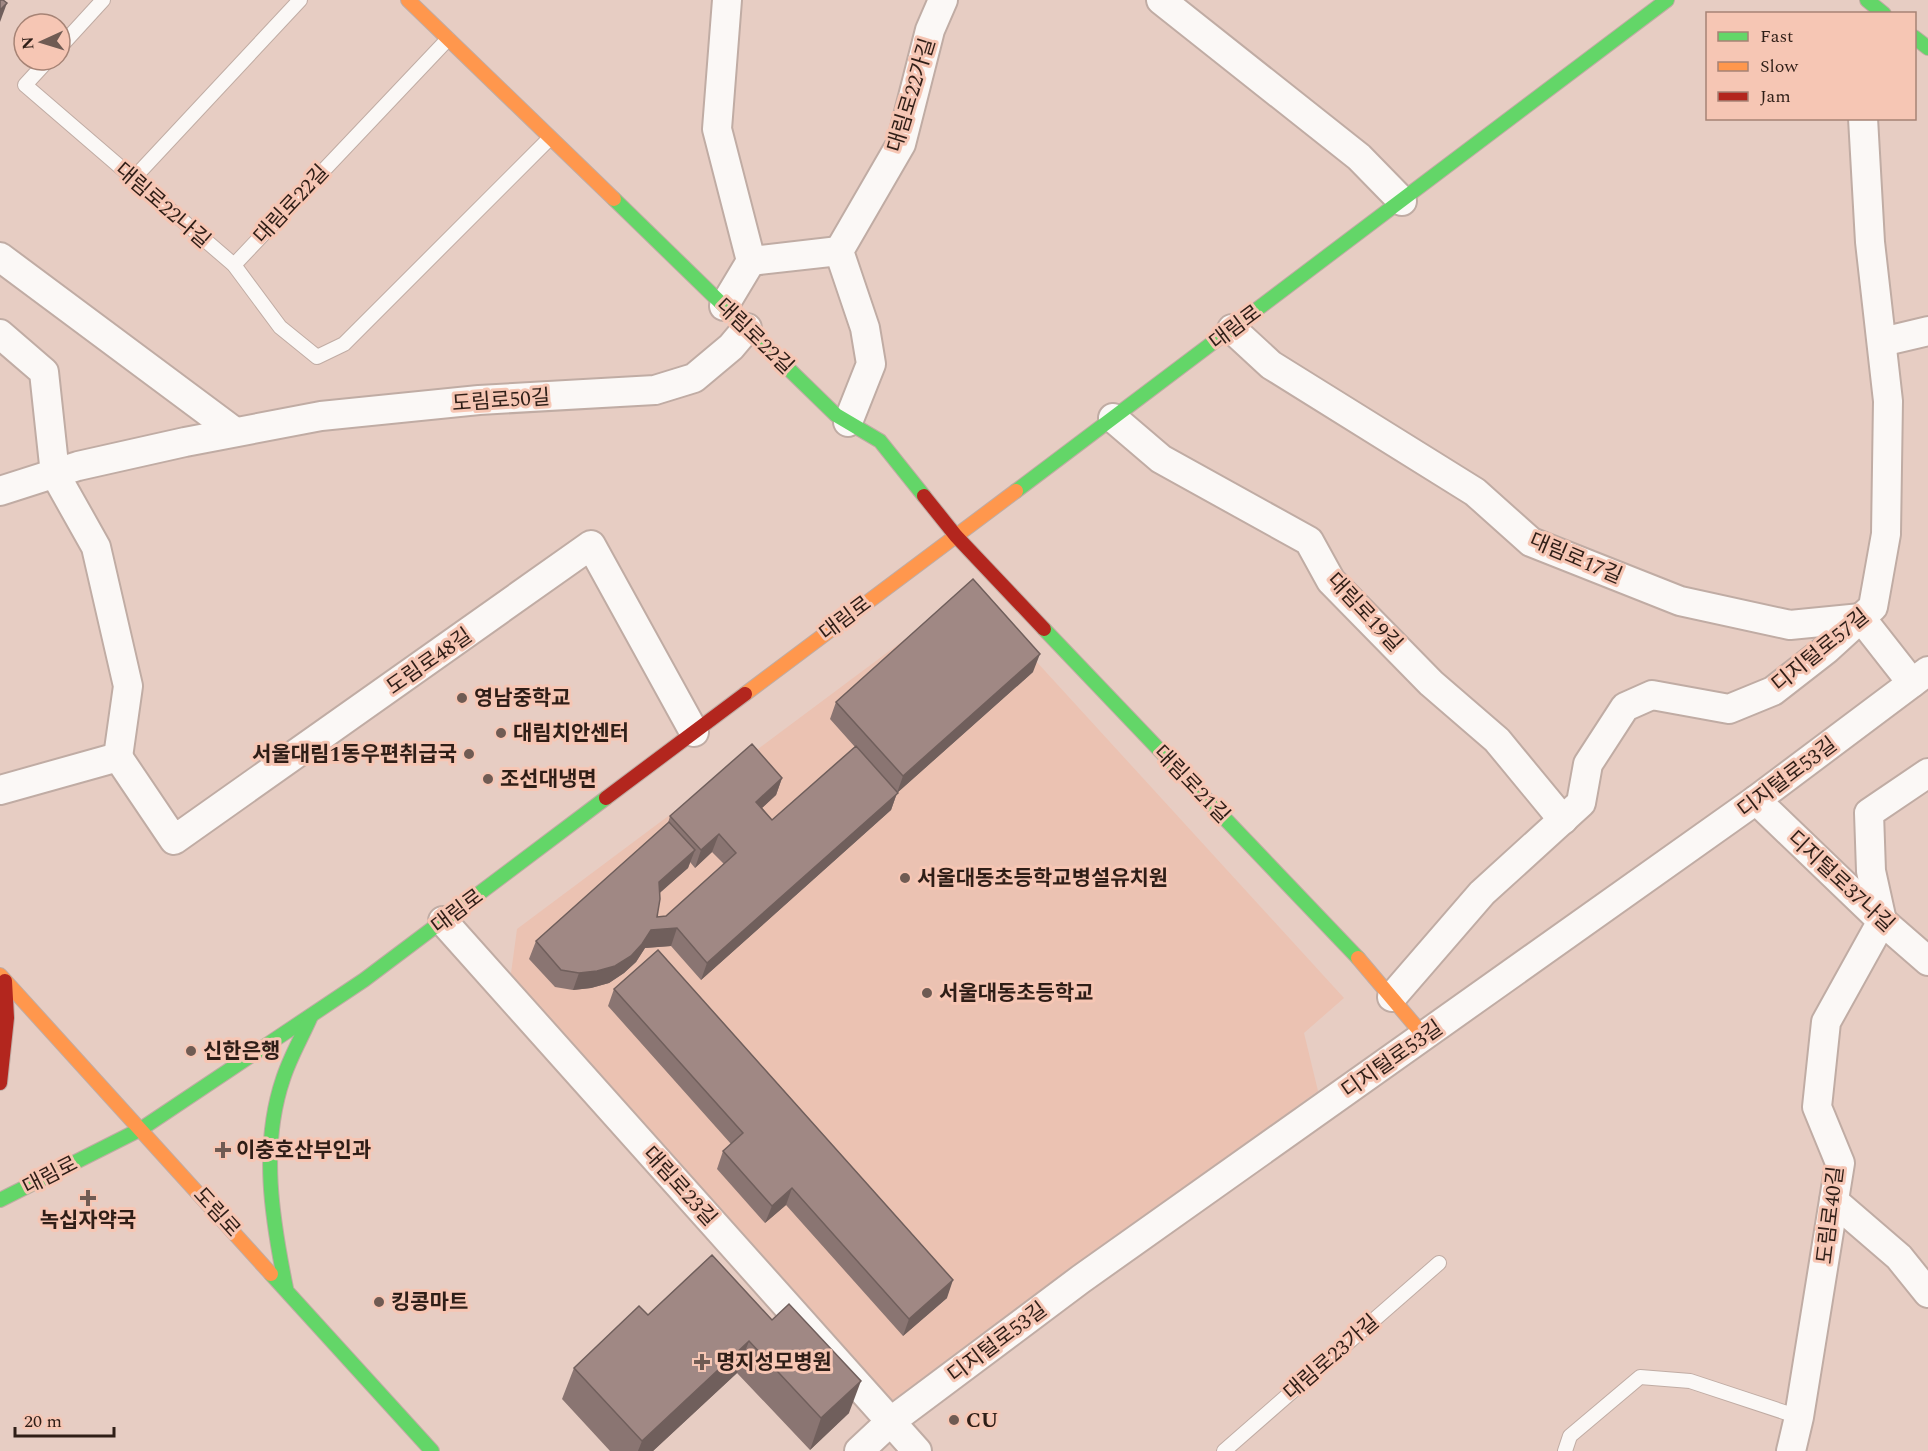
<svg xmlns="http://www.w3.org/2000/svg" width="1928" height="1451" viewBox="0 0 1928 1451" font-family="Spectral,'Noto Sans KR',serif">
<style>
.built{fill:#ebc2b2}
.lines{fill:none;stroke-linecap:round;stroke-linejoin:round}
.lane-casing{stroke:#c0aca4;stroke-width:16}
.street-casing{stroke:#c0aca4;stroke-width:32}
.fast-casing{stroke:#c0aca4;stroke-width:16}
.slow-casing{stroke:#c0aca4;stroke-width:16}
.jam-casing{stroke:#c0aca4;stroke-width:16}
.lane{stroke:#fbf8f6;stroke-width:14}
.street{stroke:#fbf8f6;stroke-width:28}
.fast{stroke:#63d668;stroke-width:14}
.slow{stroke:#ff974d;stroke-width:14}
.jam{stroke:#b3261e;stroke-width:14}
.wall{fill:#8a7572;fill-rule:evenodd}
.shaded-wall{fill:#705f5c}
.building{fill:#a08884;stroke:#705f5c;stroke-width:1.5}
.poi-dot{fill:#6f5b53;stroke:#f6c6b4;stroke-width:2}
.labels{text-anchor:middle;stroke-width:6;stroke-linejoin:round;paint-order:stroke}
.street-label{font-size:21px;fill:#2f1e17;stroke:#f6c6b4}
.poi-label{font-size:21px;font-weight:bold;fill:#2f1e17;stroke:#f6c6b4;text-anchor:start}
</style>
<rect width="100%" height="100%" fill="#e7cdc3"/>
<polygon class="built" points="971,590 1344,998 1304,1033 1318,1091 885,1406 509,988 517,929"/>
<g class="lines">
<defs>
<g id="lane">
<polyline points="60,47 103,0"/>
<polyline points="48,60 25,85 234,265 280,327 317,357 344,344 550,138"/>
<polyline points="133,179 300,0"/>
<polyline points="234,265 448,39"/>
<polyline points="1224,1451 1439,1263"/>
<polyline points="1565,1451 1570,1436 1640,1377 1690,1381 1799,1417"/>
</g>
<g id="street">
<polyline points="1161,0 1359,157 1402,201"/>
<polyline points="0,257 235,432"/>
<polyline points="751,261 839,251"/>
<polyline points="724,306 751,261 717,129 727,0"/>
<polyline points="1232,329 1271,365 1475,492 1531,542 1680,601 1790,625 1861,618 1912,683"/>
<polyline points="0,334 44,372 55,474 96,547 128,686 118,757"/>
<polyline points="1882,342 1928,331"/>
<polyline points="1113,418 1161,459 1309,541 1331,581 1431,683 1497,740 1563,820"/>
<polyline points="848,422 871,364 865,328 839,251 901,144 930,30 943,0"/>
<polyline points="0,491 78,466 185,442 321,416 479,400 655,390 694,378 731,347 747,328"/>
<polyline points="0,790 118,757 174,840 591,545 694,732"/>
<polyline points="1756,800 1882,921 1928,961"/>
<polyline points="443,921 917,1451"/>
<polyline points="1392,997 1482,893 1581,803 1588,764 1625,707 1652,695 1729,709 1773,691 1827,649 1873,607 1886,534 1888,401 1870,242 1863,118"/>
<polyline points="1834,1201 1899,1257 1928,1293"/>
<polyline points="859,1451 890,1422 1081,1279 1756,800 1928,671"/>
<polyline points="1791,1451 1799,1417 1840,1163 1817,1107 1826,1022 1882,921 1871,871 1869,813 1928,773"/>
</g>
<g id="fast">
<polyline points="1867,0 1884,14"/>
<polyline points="1914,37 1928,48"/>
<polyline points="614,199 836,415 880,441 924,496"/>
<polyline points="1016,491 1667,0"/>
<polyline points="1044,629 1358,958"/>
<polyline points="0,1200 141,1129 364,980 606,798"/>
<polyline points="271,1274 432,1451"/>
<path d="M286,1288C272,1219 260,1147 283,1079C290,1057 302,1037 311,1016"/>
</g>
<g id="slow">
<polyline points="408,0 614,199"/>
<polyline points="745,694 1016,491"/>
<polyline points="1358,958 1424,1036"/>
<polyline points="0,975 271,1274"/>
</g>
<g id="jam">
<polyline points="924,496 956,536 1044,629"/>
<polyline points="606,798 745,694"/>
<polyline points="0,1083 7,1018 5,981"/>
</g>
</defs>
<use href="#lane" class="lane-casing"/>
<use href="#street" class="street-casing"/>
<use href="#fast" class="fast-casing"/>
<use href="#slow" class="slow-casing"/>
<use href="#jam" class="jam-casing"/>
<use href="#lane" class="lane"/>
<use href="#street" class="street"/>
<use href="#fast" class="fast"/>
<use href="#slow" class="slow"/>
<use href="#jam" class="jam"/>
</g>
<g class="wall">
<path d="M1033,672L897,793L891,810L701,980L671,946L645,948L636,962L624,973L609,983L591,988L573,990L555,987L529,959L536,941L668,823L670,816L782,778L776,795L762,808L772,820L855,747L830,719L836,702ZM712,852L724,864L666,916L657,917L659,893L688,868L690,862L695,868Z"/>
<polygon points="614,989 947,1298 903,1336 786,1205 765,1223 717,1169 723,1151 731,1144 608,1006"/>
<polygon points="712,1255 849,1413 810,1450 737,1373 653,1451 610,1451 562,1399 574,1368 648,1315"/>
</g>
<g class="shaded-wall">
<polygon points="7,3 0,22 0,10"/>
<polygon points="1040,654 1033,672 897,793 891,810 701,980 707,963 897,793 903,776"/>
<polygon points="782,778 776,795 750,819 756,802"/>
<polygon points="719,834 712,852 695,868 701,850"/>
<polygon points="695,850 688,868 653,899 659,882"/>
<polygon points="677,928 671,946 645,948 636,962 624,973 609,983 591,988 573,990 579,973 651,930"/>
<polygon points="792,1188 786,1205 765,1223 772,1206"/>
<polygon points="953,1280 947,1298 903,1336 909,1319"/>
<polygon points="749,1341 737,1373 653,1451 638,1451 642,1441"/>
<polygon points="861,1381 849,1413 810,1450 821,1418"/>
</g>
<g class="building">
<polygon points="0,0 3,0 7,3 0,10"/>
<polygon points="973,579 1040,654 903,776 836,702"/>
<polygon points="752,744 782,778 756,802 772,820 856,746 898,793 707,963 677,928 651,930 642,944 631,956 615,966 597,971 579,973 561,970 536,941 669,822 695,850 659,882 660,899 657,917 666,916 736,853 719,834 701,850 670,816"/>
<polygon points="658,950 953,1280 909,1319 792,1188 772,1206 723,1151 743,1133 614,989"/>
<polygon points="712,1255 772,1320 789,1304 861,1381 821,1418 749,1341 642,1441 574,1368 639,1306 648,1315"/>
</g>
<g class="poi-dot">
<circle cx="462" cy="698" r="6"/>
<circle cx="501" cy="733" r="6"/>
<circle cx="469" cy="754" r="6"/>
<circle cx="488" cy="779" r="6"/>
<circle cx="905" cy="878" r="6"/>
<circle cx="927" cy="993" r="6"/>
<circle cx="191" cy="1051" r="6"/>
<path d="M220 1141h6v6h6v6h-6v6h-6v-6h-6v-6h6z"/>
<path d="M85 1189h6v6h6v6h-6v6h-6v-6h-6v-6h6z"/>
<circle cx="379" cy="1302" r="6"/>
<path d="M699 1353h6v6h6v6h-6v6h-6v-6h-6v-6h6z"/>
<circle cx="954" cy="1420" r="6"/>
</g>
<g class="labels">
<g class="street-label">
<text transform="translate(911 95) rotate(-73)" y="7">대림로22가길</text>
<text transform="translate(291 204) rotate(-47)" y="7">대림로22길</text>
<text transform="translate(163 205) rotate(41)" y="7">대림로22나길</text>
<text transform="translate(1235 327) rotate(-37)" y="7">대림로</text>
<text transform="translate(755 336) rotate(44)" y="7">대림로22길</text>
<text transform="translate(501 400) rotate(-4)" y="7">도림로50길</text>
<text transform="translate(1576 558) rotate(23)" y="7">대림로17길</text>
<text transform="translate(1365 612) rotate(47)" y="7">대림로19길</text>
<text transform="translate(845 618) rotate(-37)" y="7">대림로</text>
<text transform="translate(1820 650) rotate(-39)" y="7">디지털로57길</text>
<text transform="translate(429 661) rotate(-35)" y="7">도림로48길</text>
<text transform="translate(1787 777) rotate(-37)" y="7">디지털로53길</text>
<text transform="translate(1192 784) rotate(46)" y="7">대림로21길</text>
<text transform="translate(1841 881) rotate(43)" y="7">디지털로37나길</text>
<text transform="translate(457 911) rotate(-37)" y="7">대림로</text>
<text transform="translate(1392 1059) rotate(-35)" y="7">디지털로53길</text>
<text transform="translate(50 1175) rotate(-27)" y="7">대림로</text>
<text transform="translate(680 1186) rotate(48)" y="7">대림로23길</text>
<text transform="translate(217 1212) rotate(48)" y="7">도림로</text>
<text transform="translate(1830 1215) rotate(-83)" y="7">도림로40길</text>
<text transform="translate(997 1342) rotate(-37)" y="7">디지털로53길</text>
<text transform="translate(1331 1357) rotate(-41)" y="7">대림로23가길</text>
</g>
<g class="poi-label">
<text x="474" y="705">영남중학교</text>
<text x="513" y="740">대림치안센터</text>
<text x="457" y="761" text-anchor="end">서울대림1동우편취급국</text>
<text x="500" y="786">조선대냉면</text>
<text x="917" y="885">서울대동초등학교병설유치원</text>
<text x="939" y="1000">서울대동초등학교</text>
<text x="203" y="1058">신한은행</text>
<text x="236" y="1157">이충호산부인과</text>
<text x="88" y="1227" text-anchor="middle">녹십자약국</text>
<text x="391" y="1309">킹콩마트</text>
<text x="716" y="1369">명지성모병원</text>
<text x="966" y="1427">CU</text>
</g>
</g>
<rect x="1706" y="12" width="210" height="108" fill="#f6c6b4" stroke="#a68375" stroke-width="1.5"/>
<rect x="1718" y="32" width="30" height="9" fill="#63d668" stroke="#a68375" stroke-width="1.5"/>
<text x="1760" y="42" font-size="18" fill="#2f1e17">Fast</text>
<rect x="1718" y="62" width="30" height="9" fill="#ff974d" stroke="#a68375" stroke-width="1.5"/>
<text x="1760" y="72" font-size="18" fill="#2f1e17">Slow</text>
<rect x="1718" y="92" width="30" height="9" fill="#b3261e" stroke="#a68375" stroke-width="1.5"/>
<text x="1760" y="102" font-size="18" fill="#2f1e17">Jam</text>
<g transform="translate(42 42) rotate(266)"><circle r="28" fill="#f6c6b4" stroke="#a68375" stroke-width="1.5"/>
<path d="M0-4.5L10 22L0 15L-10 22Z" fill="#6f5b53"/>
<text y="-9" font-size="16" font-weight="bold" text-anchor="middle" fill="#2f1e17">N</text>
</g>
<path d="M15 1427v9h99v-9" fill="none" stroke="#2f1e17" stroke-width="3"/>
<text x="24" y="1427" font-size="18" fill="#2f1e17" stroke="#f6c6b4" stroke-width="4.5" paint-order="stroke">20 m</text>
</svg>
